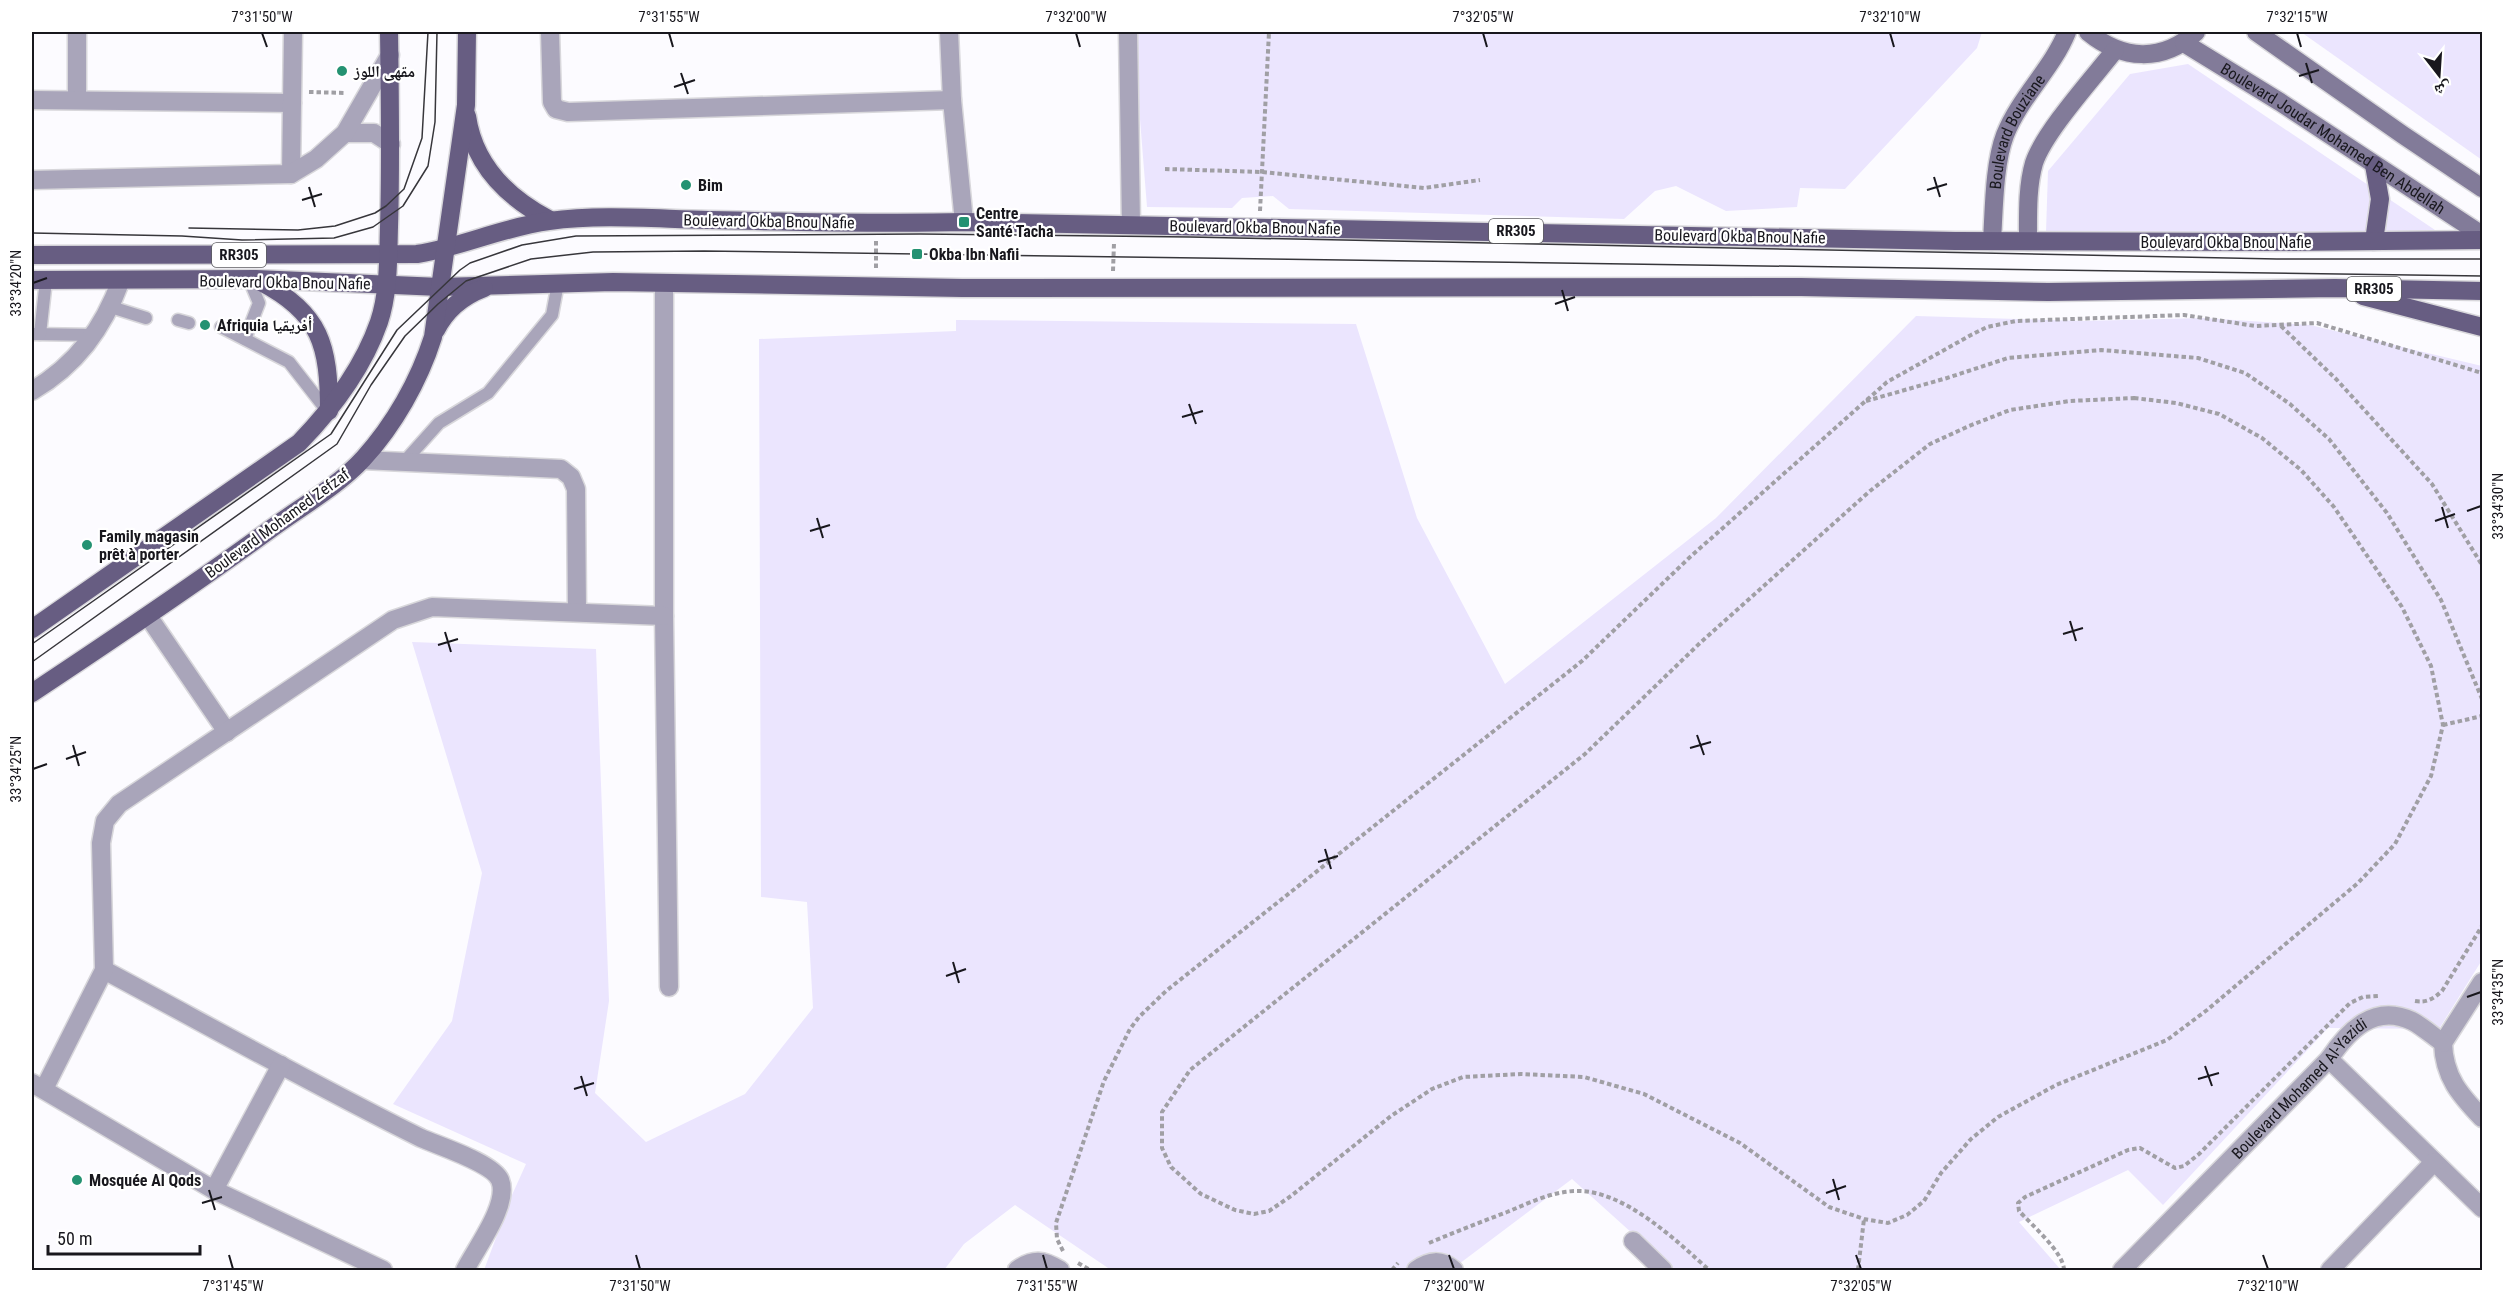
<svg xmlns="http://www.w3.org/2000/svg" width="2514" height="1302" viewBox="0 0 2514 1302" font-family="'Roboto Condensed','Noto Naskh Arabic',sans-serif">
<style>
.green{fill:#ebe5fe}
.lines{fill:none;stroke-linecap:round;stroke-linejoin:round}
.lane-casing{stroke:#d8d7db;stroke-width:15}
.street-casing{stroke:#d8d7db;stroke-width:21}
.secondary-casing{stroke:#d8d7db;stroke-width:21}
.primary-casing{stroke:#d8d7db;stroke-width:21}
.path{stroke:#a09fa4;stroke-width:4;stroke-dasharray:4.5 3;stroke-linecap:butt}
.lane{stroke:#a9a5ba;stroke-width:12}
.street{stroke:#a9a5ba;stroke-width:18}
.secondary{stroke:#827b99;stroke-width:18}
.primary{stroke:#675d82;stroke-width:18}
.tram{stroke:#37363b;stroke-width:1.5}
.ticks{fill:none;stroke:#18171d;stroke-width:2}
.poi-dot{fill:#249272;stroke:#fff;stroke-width:2}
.labels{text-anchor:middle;stroke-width:4.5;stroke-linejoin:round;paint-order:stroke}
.shield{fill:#fff;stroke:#5d5d61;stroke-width:1.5}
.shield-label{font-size:15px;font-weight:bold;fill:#18171d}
.poi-label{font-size:16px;font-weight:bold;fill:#18171d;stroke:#fff;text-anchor:start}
.street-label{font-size:16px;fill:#18171d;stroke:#fff}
.neatline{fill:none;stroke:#18171d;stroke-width:2}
.ticks-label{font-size:15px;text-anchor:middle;fill:#18171d}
</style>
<rect width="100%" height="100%" fill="#fcfbff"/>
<g class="green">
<polygon points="1133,32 1982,32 1977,48 1845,189 1800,188 1797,207 1726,211 1676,186 1655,191 1624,219 1289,209 1273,196 1242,198 1232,208 1147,207"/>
<polygon points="2301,32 2482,32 2482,160"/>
<polygon points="2188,64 2438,232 2046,232 2048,171 2130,74"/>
<polygon points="1916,316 2082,321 2204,318 2310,325 2482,366 2482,960 2439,1029 2328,1028 2163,1205 2128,1170 2019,1222 2061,1270 1673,1270 1572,1179 1451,1270 1111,1270 1015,1205 964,1244 944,1270 484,1270 512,1195 526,1164 393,1104 452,1021 482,873 412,642 596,649 609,1001 595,1093 646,1142 745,1094 813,1008 807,902 761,897 759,339 956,331 956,320 1356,324 1417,518 1505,684 1716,518"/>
</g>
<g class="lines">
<defs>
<g id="lane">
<polyline points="111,307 146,318"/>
<polyline points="178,320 189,323"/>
<polyline points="221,327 289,362 328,412"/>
<polyline points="32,334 95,335"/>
<polyline points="40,334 46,280"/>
<polyline points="245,339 259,303 249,279"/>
<polyline points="404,462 439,423 488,393 552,315 558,283"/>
</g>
<g id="street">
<polyline points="77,32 77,99"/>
<polyline points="550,32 552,102 556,109 568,112 952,100"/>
<polyline points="949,32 952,100 964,222"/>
<polyline points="1128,32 1131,225"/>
<polyline points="32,100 292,103"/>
<polyline points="345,133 374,133 391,144"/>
<polyline points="291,174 293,32"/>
<polyline points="32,180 291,174 316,159 345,133 390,55"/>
<polyline points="664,284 664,616 669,987"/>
<path d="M32,391C76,365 103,329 121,280"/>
<polyline points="362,460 561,469 571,477 576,489 577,612"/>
<polyline points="148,616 227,732"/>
<path d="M104,970C209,1026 314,1085 421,1138C439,1146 493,1163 500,1180C510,1204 476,1248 465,1270"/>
<path d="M2443,1043C2444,1077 2460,1095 2482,1118"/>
<polyline points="2443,1043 2482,982"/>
<polyline points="2329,1059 2482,1208"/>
<polyline points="32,1083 214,1190 383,1270"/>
<polyline points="44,1089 104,970 101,843 105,821 119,804 393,620 432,607 664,616"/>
<polyline points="214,1190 281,1065"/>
<polyline points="1633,1241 1663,1270"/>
<path d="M1017,1270C1033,1258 1044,1260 1060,1270"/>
<path d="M1416,1270C1430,1260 1441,1259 1454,1270"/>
<path id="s1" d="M2122,1270L2329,1059C2348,1031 2374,1003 2412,1021C2422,1026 2433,1036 2443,1043"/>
<polyline points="2330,1270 2434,1162"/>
</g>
<g id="secondary">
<path d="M2088,32C2122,60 2162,63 2196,32"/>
<polyline points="2256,32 2403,135 2482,188"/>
<path id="s2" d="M2184,43L2280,102L2482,235"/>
<path id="s3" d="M1992,241C1994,209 1994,164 2005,135C2020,97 2052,69 2067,32"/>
<path d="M2028,241C2028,215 2027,187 2034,163C2044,132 2094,77 2115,50"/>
</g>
<g id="primary">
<path d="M467,116C474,165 508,198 550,220"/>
<polyline points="2374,165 2380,199 2374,241"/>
<path d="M32,255L417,254C462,247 503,227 549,221C602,214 656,219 708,220C794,222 879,224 964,222L1955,241L2273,242L2482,240"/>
<polyline points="32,280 256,279 440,287 613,282 962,288 1801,287 2048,292 2335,288 2482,291"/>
<path d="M261,282C321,313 329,346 329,411"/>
<polyline points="2363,296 2482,327"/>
<path d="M436,330C446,310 463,296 484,288"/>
<path d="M32,629L299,443C332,409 363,368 379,322C389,292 388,259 389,227C391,162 390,97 389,32"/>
<path d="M32,693C112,640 191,587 268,531C299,508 337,487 363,459C394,425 419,381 433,337L466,105L467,32"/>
</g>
</defs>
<use href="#lane" class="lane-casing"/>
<use href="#street" class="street-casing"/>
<use href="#secondary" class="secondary-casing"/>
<use href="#primary" class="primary-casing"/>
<g class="path">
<polyline points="309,92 346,93"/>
<polyline points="1165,169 1262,172 1424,188 1480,180"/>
<polyline points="1260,211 1269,32"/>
<polyline points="876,268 876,240"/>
<polyline points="1113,271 1114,243"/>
<polyline points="2281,326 2337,380 2432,484 2482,565"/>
<polygon points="2134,398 2176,403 2219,414 2262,438 2301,470 2334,507 2402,607 2431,666 2443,725 2431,776 2395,844 2358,883 2207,1010 2167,1040 2056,1085 1998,1117 1971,1139 1941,1173 1924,1201 1907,1215 1888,1223 1864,1219 1829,1207 1740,1143 1644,1094 1584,1077 1521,1074 1463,1077 1432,1089 1391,1116 1291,1196 1269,1211 1254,1214 1235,1210 1201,1194 1171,1167 1162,1148 1162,1112 1190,1070 1585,754 1700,643 1870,491 1930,444 1969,426 2010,410 2070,401"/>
<polyline points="1866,401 1947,378 2008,358 2101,350 2198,358 2245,373 2290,404 2329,439 2387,513 2441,600 2482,699"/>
<polyline points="2443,725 2482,716"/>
<path d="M2415,1001C2427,1003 2433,999 2442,991L2482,926"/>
<path d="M1429,1243C1455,1232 1481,1222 1507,1212C1529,1203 1553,1191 1577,1191C1624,1190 1677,1241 1709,1270"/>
<polyline points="1063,1251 1057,1239 1056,1223 1104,1081 1130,1029 1139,1017 1166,991 1582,661 1689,558 1887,382 1971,335 1987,327 2016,321 2184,315 2255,326 2317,323 2482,373"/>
<polyline points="1078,1263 1090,1270"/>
<polyline points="1392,1270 1398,1263"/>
<polyline points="1858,1270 1864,1219"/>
<path d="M2064,1270C2064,1253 2032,1225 2019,1211L2018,1203L2025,1197L2128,1150L2140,1148L2175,1168L2184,1166L2199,1154L2350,1003L2363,997L2378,996"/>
</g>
<use href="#lane" class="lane"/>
<use href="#street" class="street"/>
<use href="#secondary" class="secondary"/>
<use href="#primary" class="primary"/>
<g class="tram">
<polyline points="189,228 298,230 335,226 375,213 386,206 404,189 422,138 428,32"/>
<polyline points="32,233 182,236 242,240 334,238 373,227 403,206 428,166 435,122 437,32"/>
<polyline points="32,644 331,434 397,330 460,270 470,263 522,245 576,236 920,234 1190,237 2277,259 2482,259"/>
<polyline points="32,662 337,444 371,385 405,336 438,304 466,281 531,259 593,252 704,251 2482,276"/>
</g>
</g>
<path class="ticks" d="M262,33L267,47M669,33L673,47M1076,33L1080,47M1483,33L1487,47M1890,33L1894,47M2297,33L2301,47M2306,63L2312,83M681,73L688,94M2299,76L2319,70M674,87L695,80M1934,177L1940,197M309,187L315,207M1927,190L1947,184M302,200L322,194M33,283L47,278M1562,290L1568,311M1555,304L1575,297M1189,404L1196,424M1182,417L1203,411M2442,507L2448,528M2467,511L2481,506M817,518L823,538M2435,521L2455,514M810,531L830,525M2070,621L2076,641M445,632L451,652M2063,634L2083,628M438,645L458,639M1697,735L1704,755M73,745L79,766M1690,748L1711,742M66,759L86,752M33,769L47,764M1325,849L1331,869M1318,862L1338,856M953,962L959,983M946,976L966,969M2467,997L2481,992M2205,1066L2212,1086M581,1076L587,1096M2198,1079L2219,1073M574,1089L594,1083M1833,1179L1839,1200M209,1190L215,1210M1826,1193L1846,1186M202,1203L222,1197M229,1255L233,1269M636,1255L640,1269M1043,1255L1047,1269M1449,1255L1454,1269M1856,1255L1861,1269M2263,1255L2268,1269"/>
<g class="poi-dot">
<circle cx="342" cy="71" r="6"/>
<circle cx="686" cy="185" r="6"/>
<rect x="958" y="216" width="12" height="12" rx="3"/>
<rect x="911" y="248" width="12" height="12" rx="3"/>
<circle cx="205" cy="325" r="6"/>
<circle cx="87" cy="545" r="6"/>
<circle cx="77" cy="1180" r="6"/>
</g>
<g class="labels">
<g class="shield">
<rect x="1489" y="219" width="54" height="24" rx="4.5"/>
<rect x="212" y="243" width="54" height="24" rx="4.5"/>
<rect x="2347" y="277" width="54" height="24" rx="4.5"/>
</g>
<g class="shield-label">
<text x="1516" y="236">RR305</text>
<text x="239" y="260">RR305</text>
<text x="2374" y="294">RR305</text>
</g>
<g class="poi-label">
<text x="354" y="77">مقهى اللوز</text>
<text x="698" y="191">Bim</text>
<text x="976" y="219">Centre<tspan x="976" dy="18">Santé Tacha</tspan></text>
<text x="929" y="260">Okba Ibn Nafii</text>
<text x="217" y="331">Afriquia أفريقيا</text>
<text x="99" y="542">Family magasin<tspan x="99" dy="18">prêt à porter</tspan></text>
<text x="89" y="1186">Mosquée Al Qods</text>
</g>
<g class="street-label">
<text dy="6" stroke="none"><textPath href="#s3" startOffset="114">Boulevard Bouziane</textPath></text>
<text dy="6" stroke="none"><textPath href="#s2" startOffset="177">Boulevard Joudar Mohamed Ben Abdellah</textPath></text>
<text transform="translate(769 221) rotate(1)" y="6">Boulevard Okba Bnou Nafie</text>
<text transform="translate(1255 227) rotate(1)" y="6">Boulevard Okba Bnou Nafie</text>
<text transform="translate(1740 236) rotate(1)" y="6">Boulevard Okba Bnou Nafie</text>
<text x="2226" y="248">Boulevard Okba Bnou Nafie</text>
<text transform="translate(285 282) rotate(1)" y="6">Boulevard Okba Bnou Nafie</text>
<text transform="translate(277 523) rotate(-36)" y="6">Boulevard Mohamed Zefzaf</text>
<text dy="6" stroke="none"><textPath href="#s1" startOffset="254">Boulevard Mohamed Al-Yazidi</textPath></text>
</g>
</g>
<rect width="2514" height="1302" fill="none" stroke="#ffffff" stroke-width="66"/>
<g transform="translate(2439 75) rotate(163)" stroke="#ffffff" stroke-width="4.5" paint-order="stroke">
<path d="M0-4.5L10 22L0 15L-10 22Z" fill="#18171d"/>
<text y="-9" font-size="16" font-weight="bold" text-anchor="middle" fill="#18171d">ش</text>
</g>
<path d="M48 1245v9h152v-9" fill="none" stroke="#18171d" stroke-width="3"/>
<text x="57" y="1245" font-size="18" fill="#18171d" stroke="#ffffff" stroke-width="4.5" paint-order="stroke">50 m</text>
<rect x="33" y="33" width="2448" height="1236" class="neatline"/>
<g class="ticks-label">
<text x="262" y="22">7°31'50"W</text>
<text x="669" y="22">7°31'55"W</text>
<text x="1076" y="22">7°32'00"W</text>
<text x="1483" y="22">7°32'05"W</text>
<text x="1890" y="22">7°32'10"W</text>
<text x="2297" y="22">7°32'15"W</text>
<text transform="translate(16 283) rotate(-90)" y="5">33°34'20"N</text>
<text transform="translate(2498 506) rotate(-90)" y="5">33°34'30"N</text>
<text transform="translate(16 769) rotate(-90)" y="5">33°34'25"N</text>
<text transform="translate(2498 992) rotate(-90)" y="5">33°34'35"N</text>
<text x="233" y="1291">7°31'45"W</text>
<text x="640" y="1291">7°31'50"W</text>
<text x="1047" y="1291">7°31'55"W</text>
<text x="1454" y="1291">7°32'00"W</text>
<text x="1861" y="1291">7°32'05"W</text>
<text x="2268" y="1291">7°32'10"W</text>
</g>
</svg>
